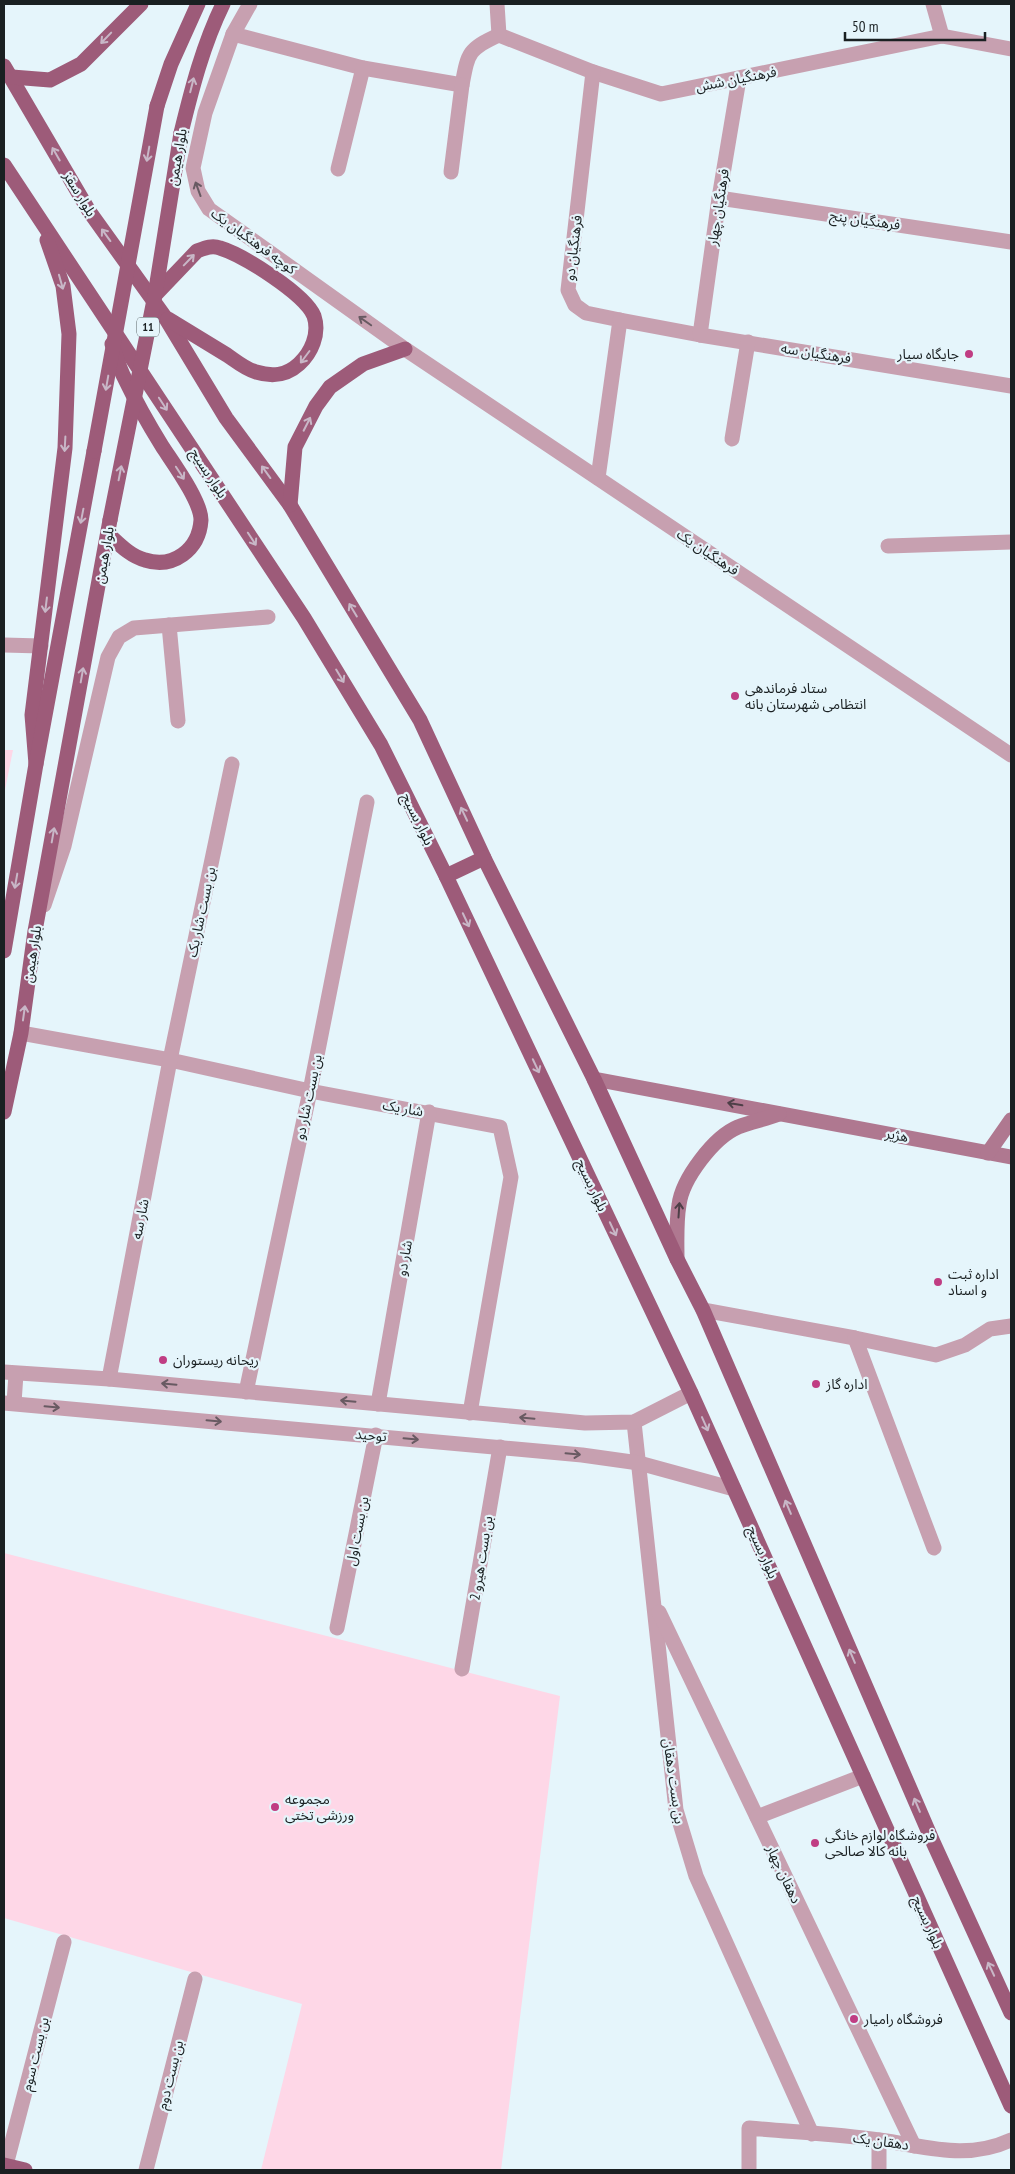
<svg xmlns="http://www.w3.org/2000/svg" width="1015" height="2174" viewBox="0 0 1015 2174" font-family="'PT Sans Narrow','Noto Sans Arabic',sans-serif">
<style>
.green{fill:#fed7e7}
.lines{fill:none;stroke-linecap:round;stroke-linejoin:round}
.minor{stroke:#c7a0b0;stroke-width:15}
.tertiary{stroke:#c7a0b0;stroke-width:15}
.secondary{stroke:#af7890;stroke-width:15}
.primary{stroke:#9d5b79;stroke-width:15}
.primary-bridge{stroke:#9d5b79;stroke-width:15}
.oneway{stroke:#c8b7c7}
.oneway2{stroke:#685a62}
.oneway3{stroke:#4e3f48}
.poi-dot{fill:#c03d83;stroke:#e5f5fb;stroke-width:2}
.labels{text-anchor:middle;stroke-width:4.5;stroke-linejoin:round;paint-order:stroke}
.shield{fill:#e5f5fb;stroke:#576063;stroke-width:1}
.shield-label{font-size:12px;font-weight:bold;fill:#1a2022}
.street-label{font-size:14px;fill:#1a2022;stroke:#e5f5fb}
.poi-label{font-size:14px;fill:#1a2022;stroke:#e5f5fb;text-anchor:start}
</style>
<rect width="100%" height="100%" fill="#e5f5fb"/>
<g class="green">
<polygon points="4,750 13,750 4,795"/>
<polygon points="4,1553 560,1696 501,2170 261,2170 302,2004 4,1918"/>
</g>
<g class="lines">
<g class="minor">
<polyline points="250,4 233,34 205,113 193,168 198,191 209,209 405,349 1011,755"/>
<polyline points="497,4 499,35 593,72 661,94 942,36 1011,49"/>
<polyline points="933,4 942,36"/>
<path d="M233,34L363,68L462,85C468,53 468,49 499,35"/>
<polyline points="593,72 568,290 575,305 586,313 620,320 598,478"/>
<polyline points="338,169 363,68"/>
<polyline points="451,172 462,85"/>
<polyline points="719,198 1011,242"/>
<polyline points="620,320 700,335 1011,386"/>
<polyline points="700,335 719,198 739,79"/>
<polyline points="732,439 748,342"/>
<polyline points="888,546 1011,542"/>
<polyline points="169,625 178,721"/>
<polyline points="4,645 41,646"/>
<polyline points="44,905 64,846 108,657 119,637 134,628 268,617"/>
<polyline points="21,1033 170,1060 310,1091 500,1127 511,1177 470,1413"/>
<polyline points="703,1310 855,1338 936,1355 965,1345 990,1329 1011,1326"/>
<polyline points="855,1338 934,1548"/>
<polyline points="109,1379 170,1060 232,764"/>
<polyline points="246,1392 310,1091 367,802"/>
<polyline points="378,1404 429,1112"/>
<polyline points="634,1422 676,1810 696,1876 812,2134"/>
<polyline points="659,1612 914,2146"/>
<polyline points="337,1628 376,1435"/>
<polyline points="462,1669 500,1447"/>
<polyline points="757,1817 863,1776"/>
<polyline points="879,2140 879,2170"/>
<polyline points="6,2165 64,1942"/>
<polyline points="146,2170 195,1979"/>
<path d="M749,2170V2128C792,2132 836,2134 879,2140C926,2146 965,2161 1011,2140"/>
</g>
<g class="tertiary">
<polyline points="4,1372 109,1379 585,1423 634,1422 691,1393"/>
<polyline points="4,1403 582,1455 639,1463 734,1489"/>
<polyline points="14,1403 16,1374"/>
</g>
<g class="secondary">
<polyline points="594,1079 1011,1157"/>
<polyline points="988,1153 1011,1120"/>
<path d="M677,1259C677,1241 676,1222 679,1205C682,1179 714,1137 738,1127C751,1122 766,1119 779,1114"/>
</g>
<g class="primary">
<polyline points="4,66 89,211 165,317 226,418 290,505 420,720 484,858 594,1079 677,1259 703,1310 933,1842 1011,2013"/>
<polyline points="12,77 50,80 81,64 141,4"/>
<polyline points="157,106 171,64 198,4"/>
<path d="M181,133C192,88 203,45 223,4"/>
<polyline points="4,165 304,618 381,745 446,876 691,1393 1011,2106"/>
<path d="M155,295L197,251C205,248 212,245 220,248C243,255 305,294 314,316C320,334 311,353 299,364C286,376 272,377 256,372C245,369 236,361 227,355C207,343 188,331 168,319"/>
<polyline points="290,505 295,447 316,406 330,387 363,364 405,349"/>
<path d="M108,534C119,544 130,556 145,560C173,569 199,550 201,520C201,501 173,463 162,446C149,425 136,402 125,379C119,368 116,355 112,344"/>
<polyline points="36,764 32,715 65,448 69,334 63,286 47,240"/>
<polyline points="446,876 484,858"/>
<polyline points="4,951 36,764 94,451"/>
<polyline points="4,1112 21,1033 35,931 110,520"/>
<polyline points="4,2165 25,2170"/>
</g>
<g class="primary-bridge">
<polyline points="94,451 157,106"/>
<polyline points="110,520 155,295 181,133"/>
</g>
</g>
<defs><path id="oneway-shaft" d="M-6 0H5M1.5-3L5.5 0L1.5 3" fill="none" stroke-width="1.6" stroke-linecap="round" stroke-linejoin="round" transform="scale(1.25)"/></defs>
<g class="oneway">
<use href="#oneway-shaft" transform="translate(106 38) rotate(134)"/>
<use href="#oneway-shaft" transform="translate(192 85) rotate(-76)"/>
<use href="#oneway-shaft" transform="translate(56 154) rotate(-120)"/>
<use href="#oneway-shaft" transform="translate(148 154) rotate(100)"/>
<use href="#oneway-shaft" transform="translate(106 235) rotate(-126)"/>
<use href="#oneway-shaft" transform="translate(189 260) rotate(-46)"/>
<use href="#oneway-shaft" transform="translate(61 282) rotate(74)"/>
<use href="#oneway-shaft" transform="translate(305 357) rotate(127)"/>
<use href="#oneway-shaft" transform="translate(107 383) rotate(100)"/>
<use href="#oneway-shaft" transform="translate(163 404) rotate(57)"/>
<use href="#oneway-shaft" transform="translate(307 424) rotate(-63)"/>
<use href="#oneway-shaft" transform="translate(65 444) rotate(93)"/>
<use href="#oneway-shaft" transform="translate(266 472) rotate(-126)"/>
<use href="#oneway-shaft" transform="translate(120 473) rotate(-79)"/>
<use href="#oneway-shaft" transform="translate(180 473) rotate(57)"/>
<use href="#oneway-shaft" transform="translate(82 516) rotate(101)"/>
<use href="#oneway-shaft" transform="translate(252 539) rotate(57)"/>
<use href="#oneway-shaft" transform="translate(46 605) rotate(97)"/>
<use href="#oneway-shaft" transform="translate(353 610) rotate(-121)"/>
<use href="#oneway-shaft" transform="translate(82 675) rotate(-80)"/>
<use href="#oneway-shaft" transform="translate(340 676) rotate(59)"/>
<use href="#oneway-shaft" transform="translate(464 814) rotate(-115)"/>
<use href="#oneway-shaft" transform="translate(53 835) rotate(-80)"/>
<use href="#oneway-shaft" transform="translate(16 881) rotate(100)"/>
<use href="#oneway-shaft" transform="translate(466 920) rotate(65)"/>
<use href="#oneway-shaft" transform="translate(24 1013) rotate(-82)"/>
<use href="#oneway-shaft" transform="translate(536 1066) rotate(65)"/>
<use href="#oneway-shaft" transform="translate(613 1229) rotate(65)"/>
<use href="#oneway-shaft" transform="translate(705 1424) rotate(66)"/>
<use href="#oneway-shaft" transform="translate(788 1507) rotate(-113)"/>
<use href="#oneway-shaft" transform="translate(852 1656) rotate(-113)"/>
<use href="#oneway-shaft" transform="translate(917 1805) rotate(-113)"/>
<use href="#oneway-shaft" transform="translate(991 1969) rotate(-115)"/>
</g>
<g class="oneway2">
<use href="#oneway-shaft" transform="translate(198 189) rotate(-110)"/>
<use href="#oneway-shaft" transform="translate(365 321) rotate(-145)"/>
<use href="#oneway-shaft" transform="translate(169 1384) rotate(-175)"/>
<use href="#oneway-shaft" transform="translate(348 1401) rotate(-175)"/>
<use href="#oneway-shaft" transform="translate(52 1407) rotate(5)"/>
<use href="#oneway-shaft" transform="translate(527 1418) rotate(-175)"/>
<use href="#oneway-shaft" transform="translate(214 1421) rotate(5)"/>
<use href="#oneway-shaft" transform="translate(411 1439) rotate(5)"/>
<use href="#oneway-shaft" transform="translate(573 1454) rotate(5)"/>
</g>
<g class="oneway3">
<use href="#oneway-shaft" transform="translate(735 1104) rotate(-170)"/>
<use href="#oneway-shaft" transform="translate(679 1210) rotate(-86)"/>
</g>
<g class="poi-dot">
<circle cx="969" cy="354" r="5"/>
<circle cx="735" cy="696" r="5"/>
<circle cx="938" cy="1282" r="5"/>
<circle cx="163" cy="1360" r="5"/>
<circle cx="816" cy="1384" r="5"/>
<circle cx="275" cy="1807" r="5"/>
<circle cx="815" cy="1843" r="5"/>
<circle cx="854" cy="2019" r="5"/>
</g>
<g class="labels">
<rect class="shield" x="137" y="317.5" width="22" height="19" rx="4"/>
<g class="shield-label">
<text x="148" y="331">11</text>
</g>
<g class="street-label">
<text transform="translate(736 79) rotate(-11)" y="5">فرهنگیان شش</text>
<text transform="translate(177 157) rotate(-80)" y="5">بلوار هیمن</text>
<text transform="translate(80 194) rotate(59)" y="5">بلوار سقز</text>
<text transform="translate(718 207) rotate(-81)" y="5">فرهنگیان چهار</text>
<text transform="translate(865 220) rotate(8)" y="5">فرهنگیان پنج</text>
<text transform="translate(254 241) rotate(36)" y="5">کوچه فرهنگیان یک</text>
<text transform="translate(573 248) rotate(-83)" y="5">فرهنگیان دو</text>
<text transform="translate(816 353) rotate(9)" y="5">فرهنگیان سه</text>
<text transform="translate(209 473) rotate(57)" y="5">بلوار بسیج</text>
<text transform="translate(708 552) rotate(34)" y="5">فرهنگیان یک</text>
<text transform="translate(104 555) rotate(-80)" y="5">بلوار هیمن</text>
<text transform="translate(418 819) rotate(64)" y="5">بلوار بسیج</text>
<text transform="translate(201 912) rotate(-78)" y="5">بن بست شار یک</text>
<text transform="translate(32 954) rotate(-81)" y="5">بلوار هیمن</text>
<text transform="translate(308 1097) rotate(-78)" y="5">بن بست شار دو</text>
<text transform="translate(403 1108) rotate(10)" y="5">شار یک</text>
<text transform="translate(897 1135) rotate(11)" y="5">هژیر</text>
<text transform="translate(592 1185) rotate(65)" y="5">بلوار بسیج</text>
<text transform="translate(140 1219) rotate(-79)" y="5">شار سه</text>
<text transform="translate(404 1258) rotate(-80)" y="5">شار دو</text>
<text transform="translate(371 1435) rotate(5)" y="5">توحید</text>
<text transform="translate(357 1531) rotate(-79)" y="5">بن بست اول</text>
<text transform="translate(763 1552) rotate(66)" y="5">بلوار بسیج</text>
<text transform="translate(481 1558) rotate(-81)" y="5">بن بست هیرو 2</text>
<text transform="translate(674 1781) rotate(82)" y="5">بن بست دهقان</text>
<text transform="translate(784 1874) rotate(65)" y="5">دهقان چهار</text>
<text transform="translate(928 1922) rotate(66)" y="5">بلوار بسیج</text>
<text transform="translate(35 2054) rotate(-76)" y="5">بن بست سوم</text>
<text transform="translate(170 2075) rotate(-76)" y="5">بن بست دوم</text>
<text transform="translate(881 2141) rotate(8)" y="5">دهقان یک</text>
</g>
<g class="poi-label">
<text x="959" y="359" text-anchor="end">جایگاه سیار</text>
<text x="745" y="693">ستاد فرماندهی<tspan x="745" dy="16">انتظامی شهرستان بانه</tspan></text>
<text x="948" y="1279">اداره ثبت<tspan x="948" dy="16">و اسناد</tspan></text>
<text x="173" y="1365">ریحانە ریستوران</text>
<text x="826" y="1389">اداره گاز</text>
<text x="285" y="1804">مجموعه<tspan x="285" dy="16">ورزشی تختی</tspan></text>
<text x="825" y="1840">فروشگاه لوازم خانگی<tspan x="825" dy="16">بانه کالا صالحی</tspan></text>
<text x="864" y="2024">فروشگاه رامیار</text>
</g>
</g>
<rect width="1015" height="2174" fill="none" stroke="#1a2022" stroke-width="10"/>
<path d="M845 32v8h140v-8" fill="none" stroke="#1a2022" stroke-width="2.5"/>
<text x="852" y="32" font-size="15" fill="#1a2022" stroke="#e5f5fb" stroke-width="4" paint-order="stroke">50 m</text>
</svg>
